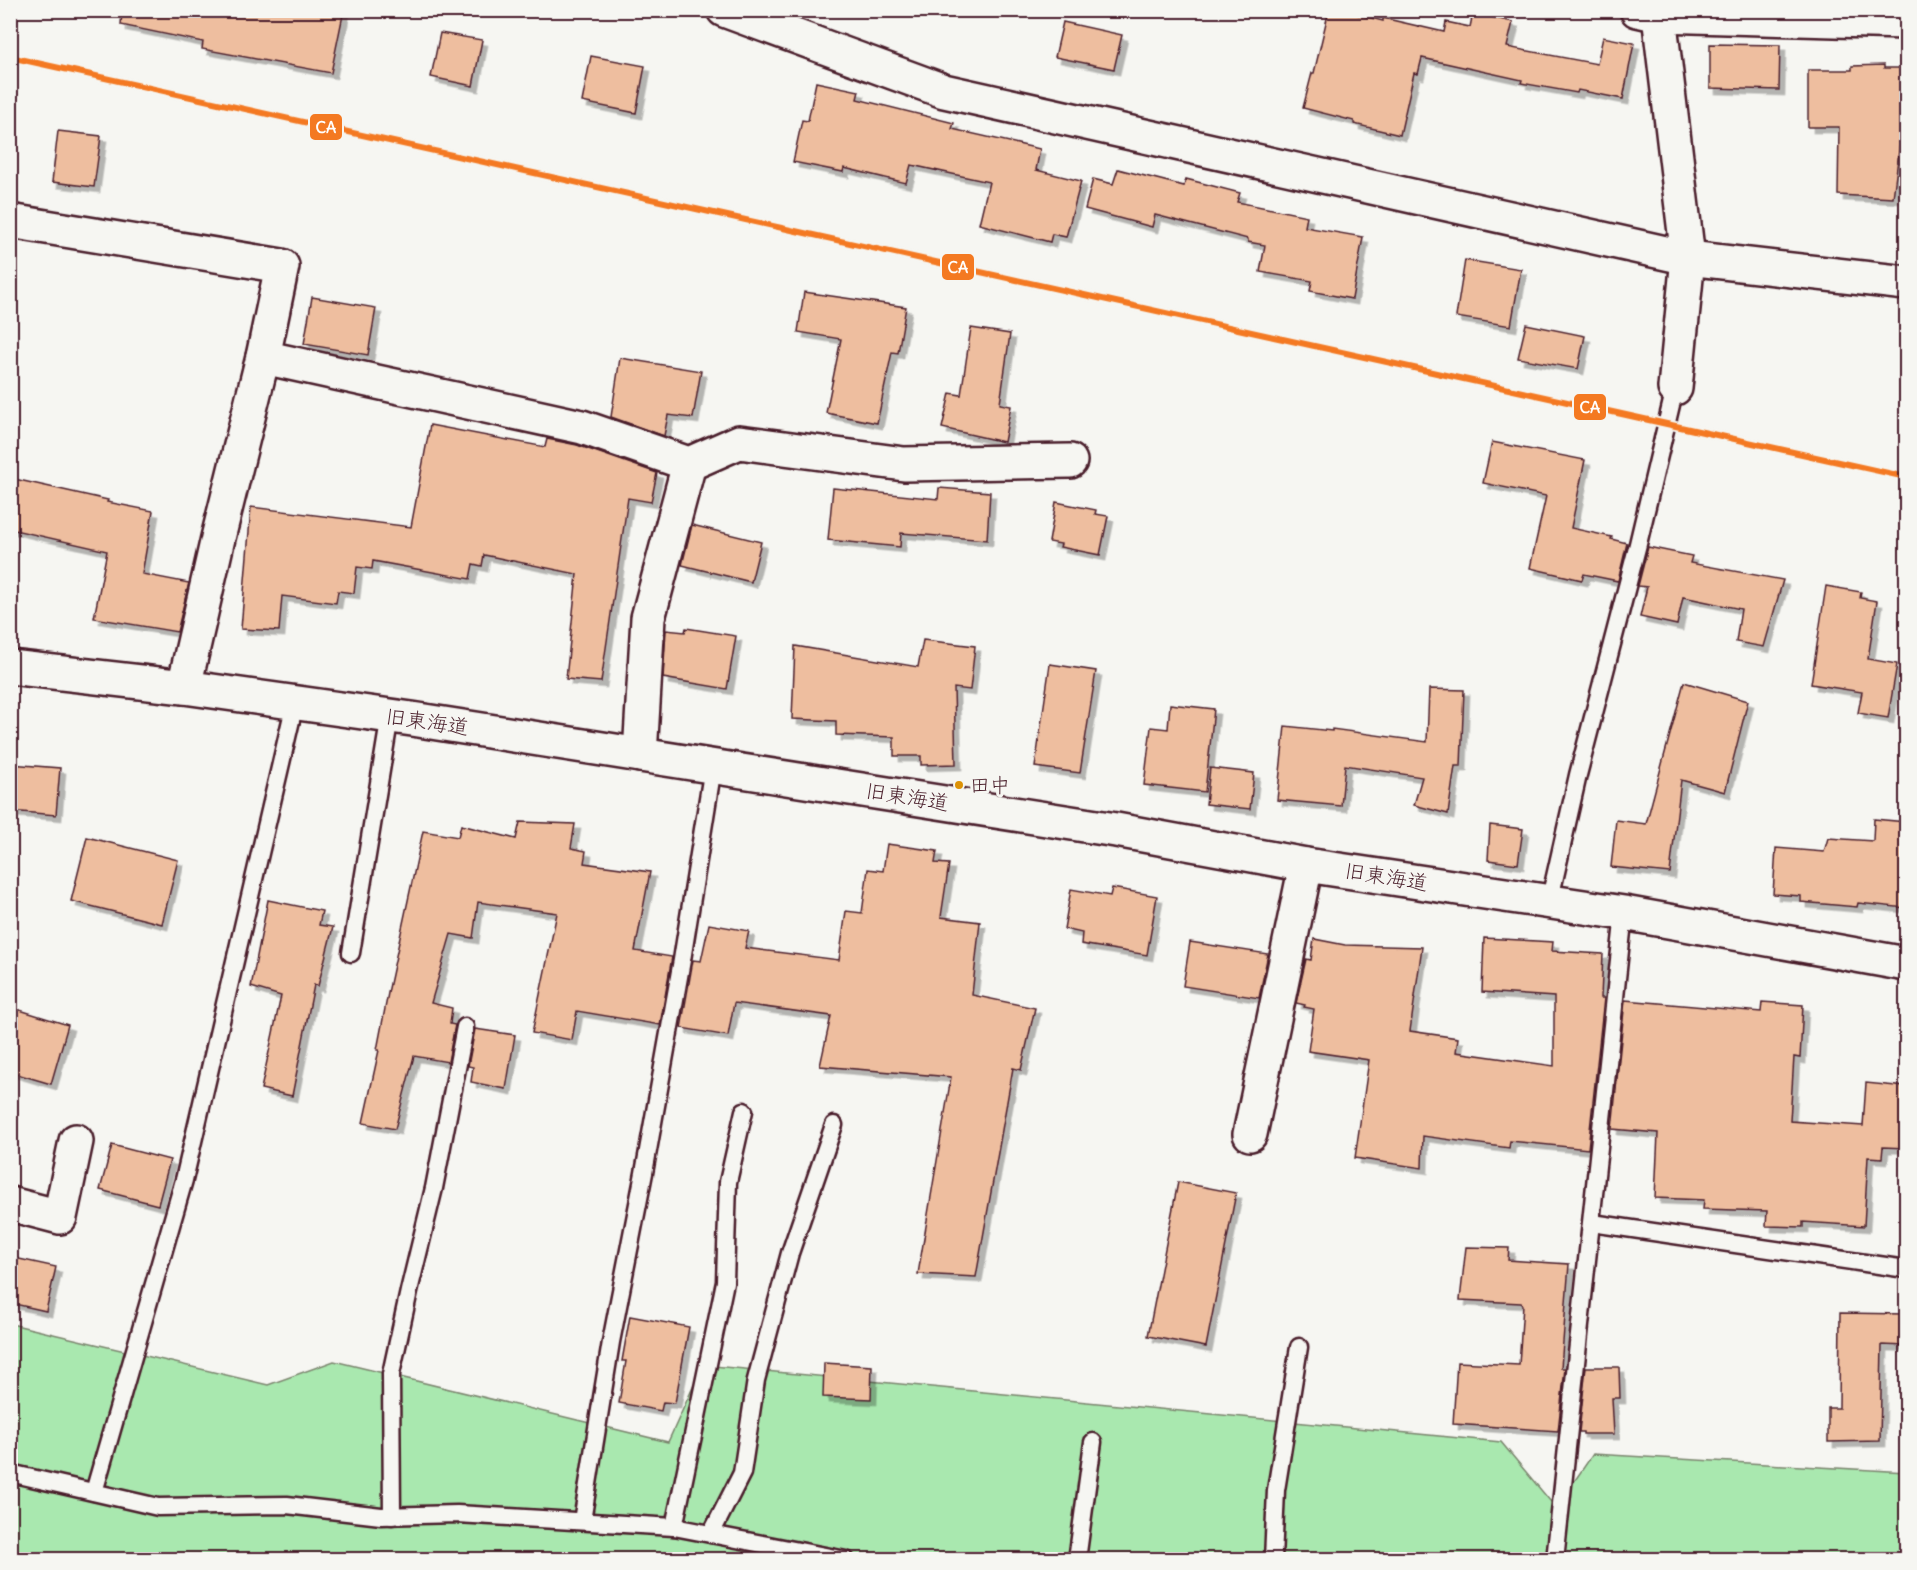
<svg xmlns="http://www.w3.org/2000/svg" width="1917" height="1570" viewBox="0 0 1917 1570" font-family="Delius,'Klee One',sans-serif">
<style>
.green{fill:#a9e8af;stroke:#7a846d;stroke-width:1.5}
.building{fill:#eebe9f;stroke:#4a1f2b;stroke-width:1.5;filter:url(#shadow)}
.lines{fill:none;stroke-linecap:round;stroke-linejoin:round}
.lane-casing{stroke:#4a1f2b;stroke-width:21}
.street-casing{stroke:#4a1f2b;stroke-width:38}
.secondary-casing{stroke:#4a1f2b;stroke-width:38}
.lane{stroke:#f6f6f2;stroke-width:16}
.street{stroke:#f6f6f2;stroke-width:33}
.secondary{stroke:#f6f6f2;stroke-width:33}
.rail-1-casing{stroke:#f6f6f2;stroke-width:10}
.rail-1{stroke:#f47921;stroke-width:6}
.bus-dot{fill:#dd9206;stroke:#f6f6f2;stroke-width:2}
.labels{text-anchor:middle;stroke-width:6;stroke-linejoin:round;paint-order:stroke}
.bus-label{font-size:20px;fill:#4a1f2b;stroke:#f6f6f2;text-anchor:start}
.street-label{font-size:21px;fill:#4a1f2b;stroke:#f6f6f2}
.line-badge{stroke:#f6f6f2;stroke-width:2}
.badge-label{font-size:16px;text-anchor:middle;font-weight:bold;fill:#fff}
</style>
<defs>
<filter id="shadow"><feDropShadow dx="5.5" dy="5.5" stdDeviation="0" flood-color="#0004"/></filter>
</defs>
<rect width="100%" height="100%" fill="#f6f6f2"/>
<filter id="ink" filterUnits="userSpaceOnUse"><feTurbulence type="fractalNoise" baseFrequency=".0167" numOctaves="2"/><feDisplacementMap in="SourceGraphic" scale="12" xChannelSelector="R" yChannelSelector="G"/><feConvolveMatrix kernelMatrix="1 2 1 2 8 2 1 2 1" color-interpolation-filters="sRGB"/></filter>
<g filter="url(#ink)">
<polygon class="green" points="11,1324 268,1385 334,1361 668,1442 703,1365 1501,1442 1556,1508 1593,1454 1906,1472 1906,1560 11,1560"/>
<g class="building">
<polygon points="122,10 344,10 331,73 202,49 203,42 121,25"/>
<polygon points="1329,10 1340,10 1383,21 1383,18 1444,32 1446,22 1470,27 1473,13 1513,22 1507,47 1597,64 1603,37 1634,43 1623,99 1578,90 1577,93 1521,83 1522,80 1422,58 1418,74 1414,73 1400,135 1354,124 1354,121 1303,108 1312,73 1314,73"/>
<polygon points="1063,22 1122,35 1114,69 1055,57"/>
<polygon points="440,33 482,40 473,86 431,77"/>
<polygon points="1710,44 1780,45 1779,90 1710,88"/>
<polygon points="591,56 645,66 636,113 582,102"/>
<polygon points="1884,65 1884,68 1906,68 1906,120 1903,120 1893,198 1838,195 1839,127 1808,127 1808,70 1852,70 1852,66"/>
<polygon points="816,82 859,91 857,99 954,123 952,129 1040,149 1036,170 1081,181 1066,237 1052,234 1050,242 979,224 989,182 911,165 906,183 844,168 843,172 793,162 802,120 808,121"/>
<polygon points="58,131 101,136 94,187 52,182"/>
<polygon points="1118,169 1184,186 1186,179 1240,193 1237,202 1307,216 1305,227 1363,237 1352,299 1310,291 1312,281 1260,272 1265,245 1248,242 1248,239 1155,215 1152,227 1085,209 1093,179 1113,184"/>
<polygon points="1465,260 1521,269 1511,326 1456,317"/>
<polygon points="804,292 906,307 898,353 892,352 877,423 826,413 841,339 798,332"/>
<polygon points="312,297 376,308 368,355 304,344"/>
<polygon points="1526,324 1585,336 1578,369 1518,358"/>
<polygon points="971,328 1010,334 1000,404 1011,406 1004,442 942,428 950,393 961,395"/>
<polygon points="620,358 701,371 693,418 668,415 664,436 611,417"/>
<polygon points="430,425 545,447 547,439 577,445 657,473 651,502 628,498 601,682 566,679 577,574 484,555 482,566 473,564 470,579 373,561 372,569 357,567 354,593 338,591 336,603 282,596 279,631 241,629 251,507 411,527"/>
<polygon points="1492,442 1585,460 1571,528 1612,537 1611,539 1627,543 1618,581 1584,574 1582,580 1530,568 1546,496 1483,483"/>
<polygon points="10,478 108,500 107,502 153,511 142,574 189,583 177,632 94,618 107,551 10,529"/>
<polygon points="833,488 938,499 939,488 990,492 987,540 901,533 900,547 828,540"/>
<polygon points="1056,502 1096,510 1095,514 1108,516 1100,555 1060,547 1061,544 1049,542"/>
<polygon points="692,525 761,542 751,582 682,565"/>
<polygon points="1648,547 1692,556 1690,563 1783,580 1764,647 1736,642 1741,609 1683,597 1677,625 1640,617 1647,587 1638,586"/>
<polygon points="1826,586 1861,592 1860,598 1877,601 1868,659 1897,664 1888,718 1858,713 1862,692 1811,684"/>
<polygon points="686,628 736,636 727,689 663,678 666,630 685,632"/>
<polygon points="923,640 975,646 970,690 954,688 956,764 921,765 921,756 894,756 894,737 836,735 836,721 792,719 795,646 918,667"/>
<polygon points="1050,664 1096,671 1080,773 1035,767"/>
<polygon points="1684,682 1748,701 1725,792 1681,780 1670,873 1611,867 1616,820 1646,824"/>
<polygon points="1429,689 1464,690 1461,766 1455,766 1448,814 1414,805 1422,777 1345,765 1341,806 1277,800 1285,726 1332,731 1332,729 1427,742"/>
<polygon points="1170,704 1214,709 1205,792 1144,785 1151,727 1168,729"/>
<polygon points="10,764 60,768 56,815 10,811"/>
<polygon points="1210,768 1254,773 1250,809 1206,804"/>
<polygon points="1874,819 1906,822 1906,908 1858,903 1857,907 1801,902 1801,896 1773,894 1776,848 1824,852 1828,838 1873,841"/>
<polygon points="520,822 575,824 571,848 586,851 584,863 650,872 635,951 672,957 660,1025 577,1011 572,1040 532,1033 557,913 478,902 473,938 451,934 431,1003 452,1008 450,1024 455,1025 448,1062 414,1056 395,1129 363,1123 379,1050 377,1050 388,993 423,831 458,837 461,825 516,839"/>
<polygon points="1490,825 1523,829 1518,864 1488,860"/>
<polygon points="87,837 178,860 162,924 71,901"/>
<polygon points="887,844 937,851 935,863 949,864 941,917 980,922 972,995 1035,1008 1021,1070 1013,1068 976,1277 918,1274 951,1077 820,1066 831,1016 734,1003 728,1036 681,1028 693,960 701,961 709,924 749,931 745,948 839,960 846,911 862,913 868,869 883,871"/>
<polygon points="1112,888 1157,896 1147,955 1081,944 1082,933 1064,929 1071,889 1110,896"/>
<polygon points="268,900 322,911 319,925 333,927 318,986 314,985 292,1096 261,1089 281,996 251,987"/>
<polygon points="1484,938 1553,942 1552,951 1603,954 1601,998 1604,998 1588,1149 1510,1141 1509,1148 1423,1136 1422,1168 1355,1158 1369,1060 1308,1051 1314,1009 1304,1007 1305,1005 1296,1003 1306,959 1311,960 1314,939 1345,945 1422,947 1410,1031 1458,1038 1456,1052 1554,1066 1554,997 1482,992"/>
<polygon points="1190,942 1268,954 1259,998 1183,986"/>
<polygon points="1625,1000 1761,1012 1762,1002 1803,1005 1800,1058 1794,1057 1790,1121 1863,1126 1866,1083 1906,1087 1906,1148 1883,1147 1882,1158 1868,1157 1864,1226 1803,1222 1803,1227 1766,1226 1767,1211 1703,1209 1704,1200 1655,1198 1658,1133 1612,1129"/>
<polygon points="10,1007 68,1025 51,1084 10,1072"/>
<polygon points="475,1029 515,1035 506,1089 471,1082 473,1067 468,1066"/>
<polygon points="112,1145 170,1160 158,1205 100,1190"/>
<polygon points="1178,1182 1236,1193 1206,1347 1148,1336"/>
<polygon points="1466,1247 1509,1248 1508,1260 1569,1264 1561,1368 1565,1368 1558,1431 1453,1424 1457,1362 1519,1365 1523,1305 1521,1303 1460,1300"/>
<polygon points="10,1257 56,1267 46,1311 10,1303"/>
<polygon points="1840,1313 1906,1314 1906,1346 1882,1345 1880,1441 1828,1442 1828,1408 1839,1408"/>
<polygon points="630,1316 689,1327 675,1403 663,1402 661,1411 619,1403 626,1361 622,1361"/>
<polygon points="824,1363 872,1366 871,1399 823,1397"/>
<polygon points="1586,1367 1619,1367 1620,1398 1612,1398 1614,1434 1583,1434 1583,1432 1579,1432"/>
</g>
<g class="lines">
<defs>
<g id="lane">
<polyline points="1549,903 1578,775 1638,544 1675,388"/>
<polyline points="351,953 390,716"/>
<polyline points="1592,1223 1906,1269"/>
<polyline points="10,1473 158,1507 287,1505 381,1516 457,1514 674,1527 846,1560"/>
<polyline points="94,1492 184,1180 295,703"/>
<polyline points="392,1516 391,1374 409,1291 434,1188 465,1027"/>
<polyline points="582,1521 611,1342 644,1173 682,960 713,767"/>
<polyline points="674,1527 725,1282 728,1182 744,1111"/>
<polyline points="711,1534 742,1473 756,1380 790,1253 834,1125"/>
<polyline points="1077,1560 1093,1442"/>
<polyline points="1273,1560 1276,1490 1299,1347"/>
<polyline points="1555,1560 1624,913"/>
</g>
<g id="street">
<polyline points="724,10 944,91 1688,258 1906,283"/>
<polyline points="1637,10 1659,15 1906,22"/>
<polyline points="1659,15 1688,258 1675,388"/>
<polyline points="10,221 282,266 263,357 582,427 689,464 739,442 904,464 1070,461"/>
<polyline points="184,687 218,538 263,357"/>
<polyline points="640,755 648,618 689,464"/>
<polyline points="1250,1134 1306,865"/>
<polyline points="10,1204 60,1217 76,1141"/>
</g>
<polyline id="secondary" points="10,667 184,687 412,719 1116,830 1306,865 1624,913 1906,964"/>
</defs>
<use href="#lane" class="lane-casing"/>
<use href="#street" class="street-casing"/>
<use href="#secondary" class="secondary-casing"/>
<use href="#lane" class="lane"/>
<use href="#street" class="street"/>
<use href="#secondary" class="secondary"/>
<defs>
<polyline id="rail-1" points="10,57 1906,477"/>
</defs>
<use href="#rail-1" class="rail-1-casing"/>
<use href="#rail-1" class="rail-1"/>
</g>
</g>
<circle class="bus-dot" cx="959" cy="785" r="5"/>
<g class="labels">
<g class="bus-label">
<text x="970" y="792">田中</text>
</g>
<g class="street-label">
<text transform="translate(427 722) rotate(8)" y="7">旧東海道</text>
<text transform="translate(907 797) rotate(9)" y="7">旧東海道</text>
<text transform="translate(1386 877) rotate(9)" y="7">旧東海道</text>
</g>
</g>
<g class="line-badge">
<rect x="309" y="113" width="34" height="28" rx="6" fill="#f47921"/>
<rect x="941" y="253" width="34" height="28" rx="6" fill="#f47921"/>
<rect x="1573" y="393" width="34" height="28" rx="6" fill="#f47921"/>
</g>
<g class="badge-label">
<text x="326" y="133">CA</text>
<text x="958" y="273">CA</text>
<text x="1590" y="413">CA</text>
</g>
<rect width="1917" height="1570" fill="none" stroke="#f6f6f2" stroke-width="36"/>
<rect x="18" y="18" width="1881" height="1534" fill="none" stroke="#4a1f2b" stroke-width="2" filter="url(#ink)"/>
</svg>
